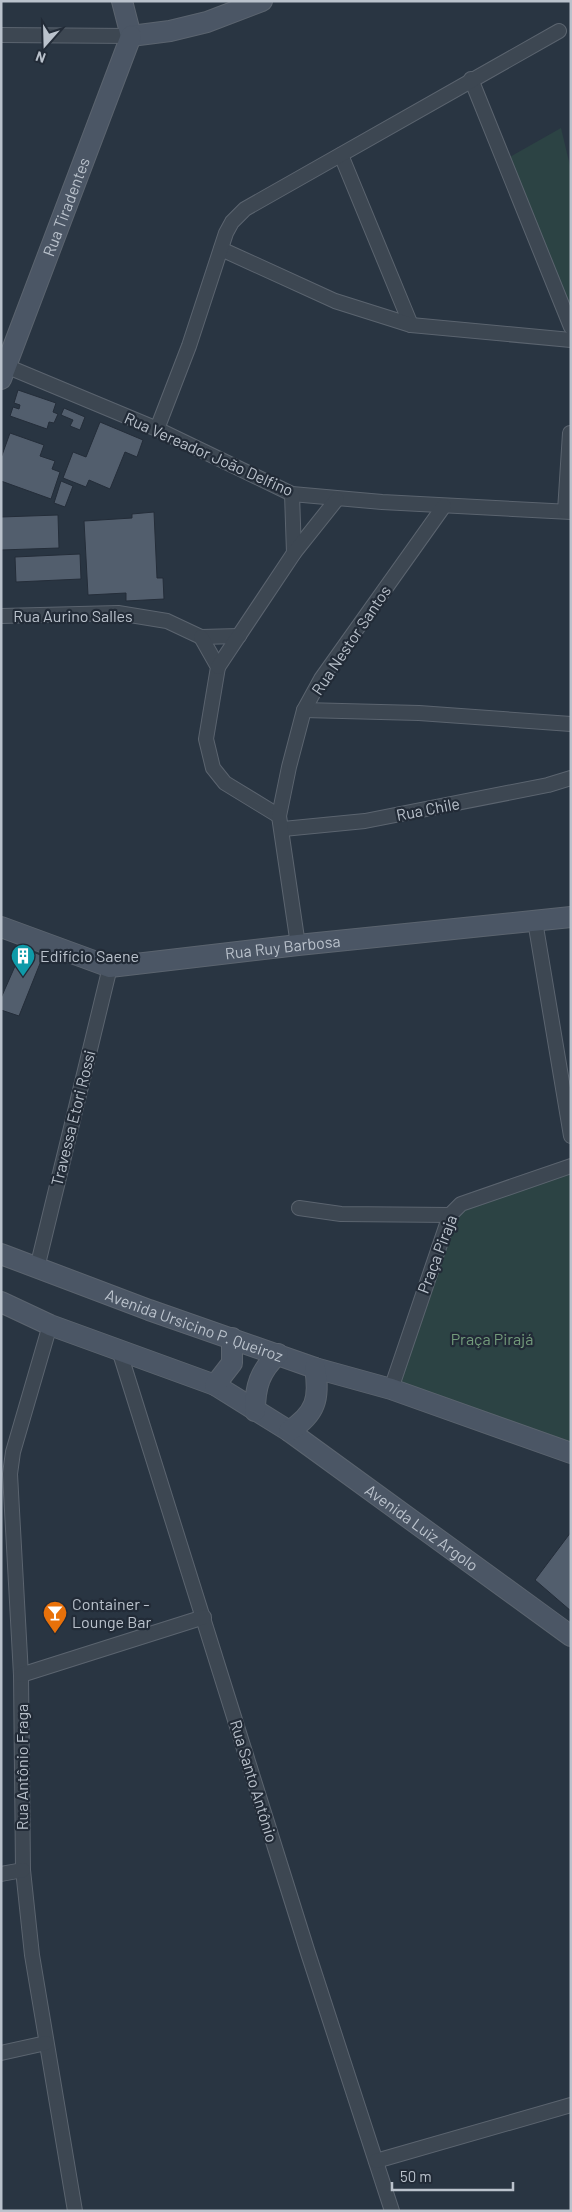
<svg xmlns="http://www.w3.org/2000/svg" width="572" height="2212" viewBox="0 0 572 2212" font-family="Barlow,sans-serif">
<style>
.green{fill:#2c4344}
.building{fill:#525e6d;stroke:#242d39}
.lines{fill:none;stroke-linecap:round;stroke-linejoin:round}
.street-casing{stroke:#5b646f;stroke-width:16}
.secondary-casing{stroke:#5b646f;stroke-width:22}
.street{stroke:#3d4752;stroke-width:14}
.secondary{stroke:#4b5665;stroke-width:20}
.labels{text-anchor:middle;stroke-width:4.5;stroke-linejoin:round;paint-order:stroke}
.street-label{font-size:16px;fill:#bac2cc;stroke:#222b37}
.poi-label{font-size:16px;fill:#bac2cc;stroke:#222b37;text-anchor:start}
.park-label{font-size:16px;fill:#739b7b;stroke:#222b37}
</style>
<rect width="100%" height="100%" fill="#293542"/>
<g class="green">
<polygon points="561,128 571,170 571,322 508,158"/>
<polygon points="571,1166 571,1453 391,1389 450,1215"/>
</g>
<g class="building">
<polygon points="18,390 56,403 53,412 58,414 54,423 49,422 47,429 10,416 13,407 19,409 20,405 14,403"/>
<polygon points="64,408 85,417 80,430 70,426 73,420 61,415"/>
<polygon points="100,422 143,440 137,457 125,452 110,489 89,480 86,487 63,478 73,452 86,457"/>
<polygon points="10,433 44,445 40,456 55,461 52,469 60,472 51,499 1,481 1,458"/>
<polygon points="61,481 73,486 65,507 54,503"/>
<polygon points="154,512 157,578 163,578 164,599 126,601 126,593 88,595 84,521 132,518 132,514"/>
<polygon points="58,515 59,548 1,550 1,517"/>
<polygon points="80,554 81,579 16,582 15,557"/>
<polygon points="23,948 43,956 19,1016 1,1010 1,998"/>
<polygon points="571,1532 571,1611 535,1580"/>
</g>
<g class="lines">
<defs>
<g id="street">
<polyline points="1,35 131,36"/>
<polyline points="471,79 571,327"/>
<polyline points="341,155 411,325"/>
<polyline points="221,249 335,301 411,325 571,340"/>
<polyline points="6,366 157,429 292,494 382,502 571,512"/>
<polyline points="157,429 189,346 226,233 232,222 245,209 559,31"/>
<polyline points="292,494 294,553"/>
<polyline points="565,511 570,433"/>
<polyline points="1,616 118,613 167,621 201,637 239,636"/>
<polyline points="201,637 218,667 206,739 213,768 225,783 279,816"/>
<polyline points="218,667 294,553 337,499"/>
<polyline points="304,710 419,713 571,724"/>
<polyline points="283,829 365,821 548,785 571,778"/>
<polyline points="535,921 571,1136"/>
<polyline points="298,945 279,816 289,767 304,710 321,679 444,506"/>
<polyline points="299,1208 341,1214 450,1215"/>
<polyline points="37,1268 110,967"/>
<polyline points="50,1325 13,1452 10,1474 21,1675 23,1870 32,1955 75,2211"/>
<polyline points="119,1350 308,1953 392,2211"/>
<polyline points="391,1389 450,1215 461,1204 571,1166"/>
<polyline points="21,1675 204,1617"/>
<polyline points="1,1874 23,1870"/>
<polyline points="1,2053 46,2043"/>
<polyline points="376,2161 571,2105"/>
</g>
<g id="secondary">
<polyline points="122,1 131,36"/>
<polyline points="131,36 170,31 207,22 262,1"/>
<path id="s1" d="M1,379L131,36"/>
<path id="s2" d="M1,927L110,967L298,945L571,917"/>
<path id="s3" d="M1,1254L149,1310L315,1368L391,1389L571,1453"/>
<path id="s4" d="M1,1302L50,1325L215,1385L289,1431L571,1636"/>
<polyline points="215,1385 232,1363 232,1338"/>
<path d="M255,1411C255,1386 260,1371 278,1354"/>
<path d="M289,1431C316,1414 320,1398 315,1368"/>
</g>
</defs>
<use href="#street" class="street-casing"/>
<use href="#secondary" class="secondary-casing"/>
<use href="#street" class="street"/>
<use href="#secondary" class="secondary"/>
</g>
<defs>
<symbol id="building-pin" viewBox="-11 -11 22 30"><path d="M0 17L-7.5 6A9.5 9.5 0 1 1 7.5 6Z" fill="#0f9aa8" stroke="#222b37"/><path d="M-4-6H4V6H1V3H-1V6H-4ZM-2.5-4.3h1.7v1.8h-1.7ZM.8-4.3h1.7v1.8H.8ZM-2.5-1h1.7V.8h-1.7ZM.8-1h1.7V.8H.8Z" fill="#fff"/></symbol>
<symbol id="bar-pin" viewBox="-11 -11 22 30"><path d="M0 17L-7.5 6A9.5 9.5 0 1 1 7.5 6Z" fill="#e8710a" stroke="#222b37"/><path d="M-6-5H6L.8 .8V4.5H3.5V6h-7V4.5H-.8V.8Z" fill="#fff"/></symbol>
</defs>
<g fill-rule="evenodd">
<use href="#building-pin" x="9" y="942" width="28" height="38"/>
<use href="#bar-pin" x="41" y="1599" width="28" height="38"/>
</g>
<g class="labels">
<g class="street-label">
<text dy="6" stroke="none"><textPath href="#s1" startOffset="184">Rua Tiradentes</textPath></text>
<text transform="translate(209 454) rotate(24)" y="6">Rua Vereador João Delfino</text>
<text x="73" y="622">Rua Aurino Salles</text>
<text transform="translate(351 640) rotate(-56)" y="6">Rua Nestor Santos</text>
<text transform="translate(428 809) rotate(-11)" y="6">Rua Chile</text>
<text dy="6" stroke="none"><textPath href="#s2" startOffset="290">Rua Ruy Barbosa</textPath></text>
<text transform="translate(73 1118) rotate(-76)" y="6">Travessa Etori Rossi</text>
<text transform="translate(437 1254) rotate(-69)" y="6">Praça Piraja</text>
<text dy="6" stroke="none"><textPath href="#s3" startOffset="206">Avenida Ursicino P. Queiroz</textPath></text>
<text dy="6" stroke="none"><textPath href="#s4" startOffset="481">Avenida Luiz Argolo</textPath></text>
<text transform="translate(22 1767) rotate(-90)" y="6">Rua Antônio Fraga</text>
<text transform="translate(254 1781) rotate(73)" y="6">Rua Santo Antônio</text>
</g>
<g class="poi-label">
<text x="40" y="962">Edifício Saene</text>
<text x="72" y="1610">Container -<tspan x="72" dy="18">Lounge Bar</tspan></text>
</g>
<g class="park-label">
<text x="492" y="1345">Praça Pirajá</text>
</g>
</g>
<rect width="572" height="2212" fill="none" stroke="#bac2cc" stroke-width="5"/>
<g transform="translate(45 45) rotate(200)" stroke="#222b37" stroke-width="4" paint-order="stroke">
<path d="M0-4L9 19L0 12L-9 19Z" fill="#bac2cc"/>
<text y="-8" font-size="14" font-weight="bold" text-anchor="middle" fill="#bac2cc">N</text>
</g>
<path d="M392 2182v8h121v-8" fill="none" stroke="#bac2cc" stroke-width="2.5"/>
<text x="400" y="2182" font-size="15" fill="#bac2cc" stroke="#222b37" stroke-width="4" paint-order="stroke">50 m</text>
</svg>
